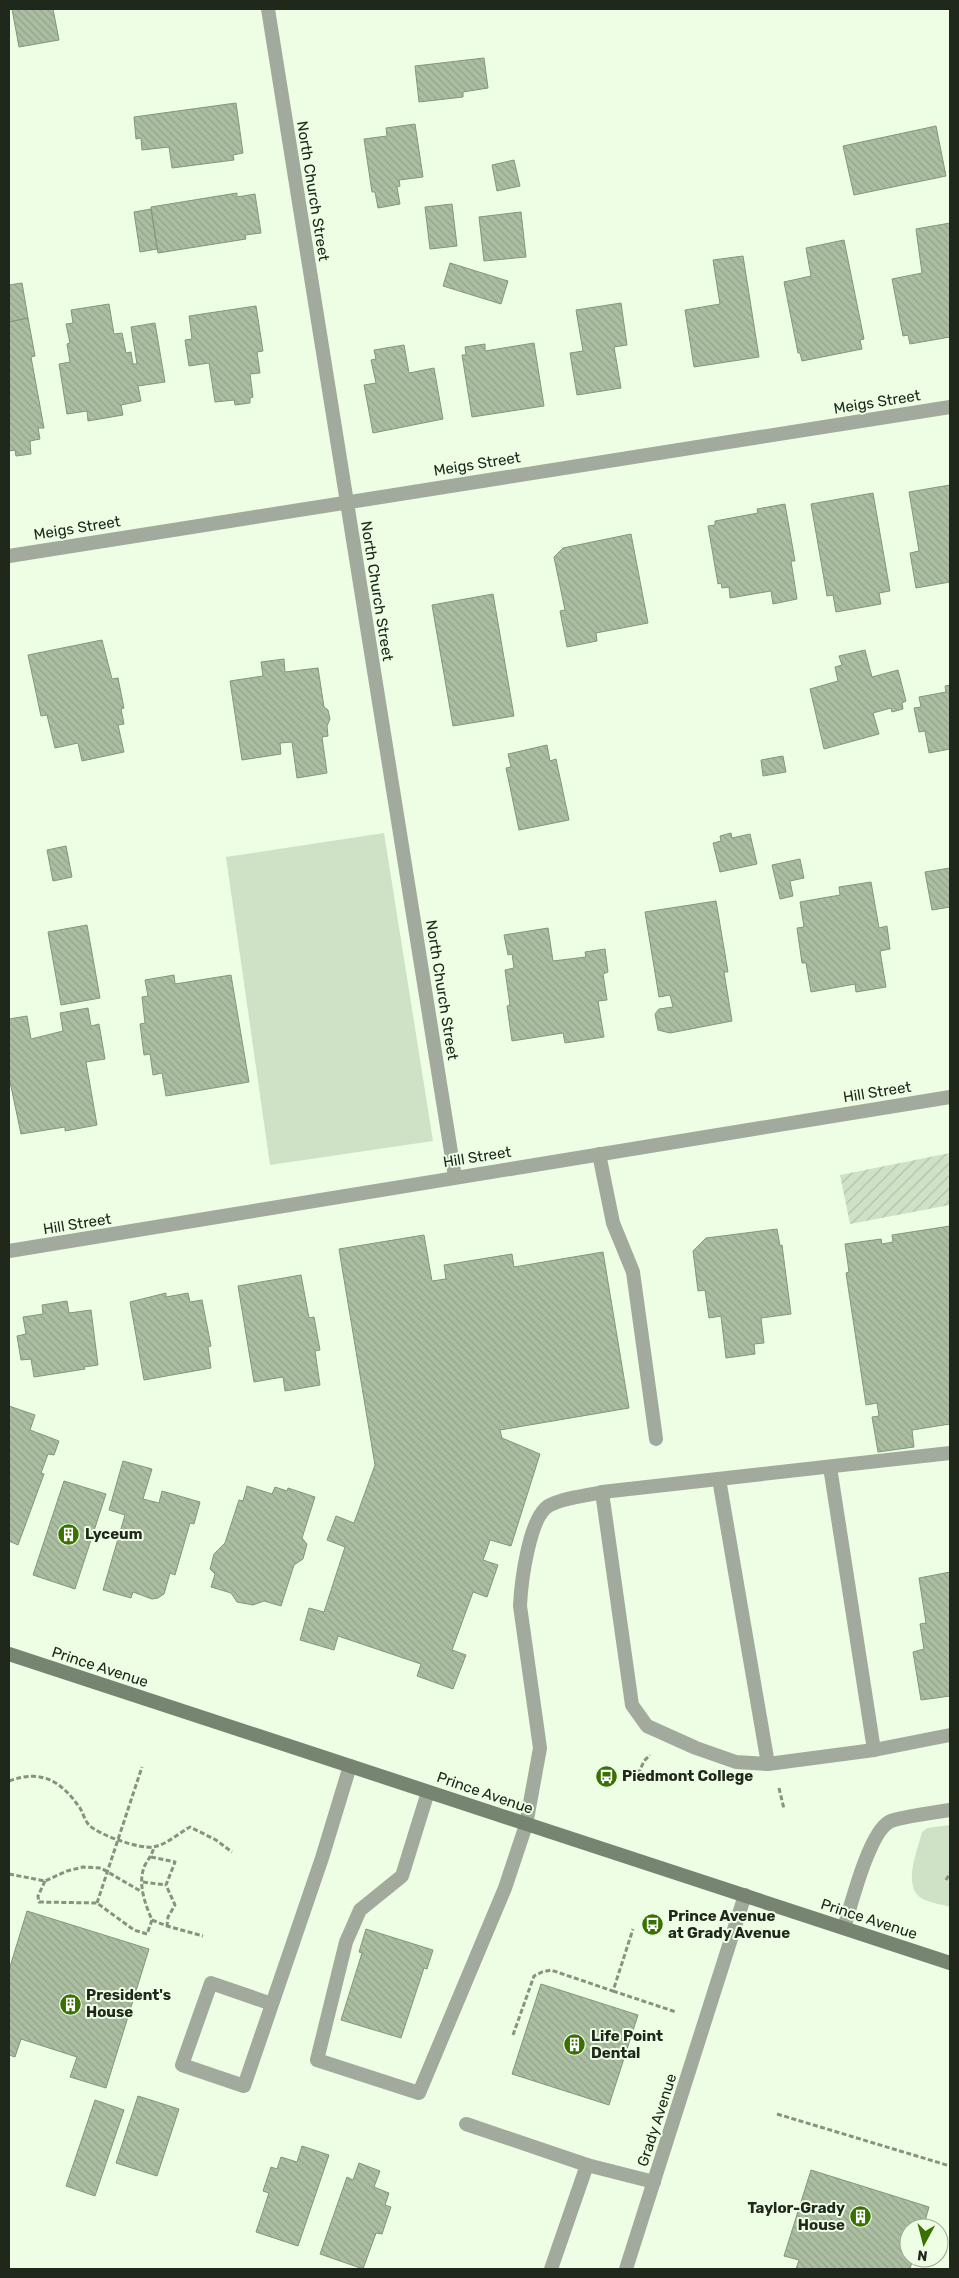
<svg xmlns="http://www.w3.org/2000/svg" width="959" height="2278" viewBox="0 0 959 2278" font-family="Rubik,sans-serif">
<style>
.green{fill:#cfe2c6}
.garden{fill:url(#garden-furrows)}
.building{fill:url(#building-back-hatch);stroke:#84977a}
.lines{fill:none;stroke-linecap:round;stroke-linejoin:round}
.path{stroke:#869380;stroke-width:3;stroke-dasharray:5 2.5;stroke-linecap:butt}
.service{stroke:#a1aa9d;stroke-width:14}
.minor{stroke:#a1aa9d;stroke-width:14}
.secondary{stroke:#788472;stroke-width:14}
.labels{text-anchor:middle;stroke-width:4;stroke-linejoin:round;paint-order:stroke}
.street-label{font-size:15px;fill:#20281c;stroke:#edfee5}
.poi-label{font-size:15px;font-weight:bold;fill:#20281c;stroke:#edfee5;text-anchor:start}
</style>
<defs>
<pattern id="garden-furrows" width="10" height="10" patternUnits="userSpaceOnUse" patternTransform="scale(1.25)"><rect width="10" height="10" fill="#cfe2c6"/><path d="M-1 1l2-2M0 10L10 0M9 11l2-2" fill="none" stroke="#b1c2aa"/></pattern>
<pattern id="building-back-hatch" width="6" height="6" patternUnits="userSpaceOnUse" patternTransform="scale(1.25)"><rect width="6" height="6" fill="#abbea1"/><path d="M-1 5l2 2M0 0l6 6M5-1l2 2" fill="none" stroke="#93a38a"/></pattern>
</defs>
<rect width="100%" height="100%" fill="#edfee5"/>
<g class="green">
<polygon points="384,833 433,1141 270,1165 226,857"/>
<path d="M950,1825V1907C941,1904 929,1903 921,1898C902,1885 918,1849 922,1832L927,1828Z"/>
</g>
<polygon class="garden" points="950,1153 950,1205 850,1224 840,1175"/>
<g class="building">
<polygon points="12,9 53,9 59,40 19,47"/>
<polygon points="484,58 488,88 463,92 463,97 419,102 415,66"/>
<polygon points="236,103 243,153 233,155 234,160 172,168 169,147 142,150 141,138 136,139 134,117"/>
<polygon points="415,124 423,177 399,180 400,186 397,187 400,204 378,208 375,192 372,192 364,139 387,136 386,128"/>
<polygon points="936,126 946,176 854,195 843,146"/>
<polygon points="514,160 520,186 497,191 492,165"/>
<polygon points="237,193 237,197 255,194 261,233 245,235 246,239 158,253 151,207"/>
<polygon points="452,204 457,246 430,249 425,207"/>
<polygon points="151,209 157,249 140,252 134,212"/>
<polygon points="521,212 526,257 484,261 479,217"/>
<polygon points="950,223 950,337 910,344 908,335 903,336 892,279 922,273 916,229"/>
<polygon points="844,240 864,339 860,340 862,349 802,361 800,353 798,353 784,282 811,276 806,248"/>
<polygon points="743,256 759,357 694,367 685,310 720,304 713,260"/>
<polygon points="450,263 508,281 501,304 443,286"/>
<polygon points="22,283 28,318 9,322 9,285"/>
<polygon points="621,303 627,345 614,347 621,388 577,395 570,353 583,351 576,310"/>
<polygon points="109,304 114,334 122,333 126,353 131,352 133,364 137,364 131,327 155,323 165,382 138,386 141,401 121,405 123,415 88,421 87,411 67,414 59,364 70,362 67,344 70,343 66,324 73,323 71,310"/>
<polygon points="256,306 263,351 257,352 260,373 250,374 253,397 250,398 250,403 235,405 234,400 215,402 209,363 189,366 185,340 192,339 189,316"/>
<polygon points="28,318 35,356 31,357 44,428 38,428 40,439 30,441 31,454 16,456 15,450 9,451 9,322"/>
<polygon points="534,343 544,406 472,417 462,355 466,355 465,347 485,344 485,351"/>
<polygon points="404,345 409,373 434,368 443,419 373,433 364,385 376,383 371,360 376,359 374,350"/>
<polygon points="950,485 950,582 916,588 910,553 919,551 909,492"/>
<polygon points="873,493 890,591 879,593 881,604 836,612 833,595 827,596 811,504"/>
<polygon points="785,504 795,561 791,561 797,599 773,604 771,591 730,598 729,587 722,588 721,583 718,584 708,526 715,525 715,521 758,513 757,509"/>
<polygon points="631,534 648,623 596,633 597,641 567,647 560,611 565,610 554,557 563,548"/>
<polygon points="493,594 514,716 453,726 432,605"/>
<polygon points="102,640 112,679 118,678 124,708 121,709 124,724 118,725 124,752 82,761 78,743 55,748 47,715 41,716 28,655"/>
<polygon points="865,650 872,677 898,670 906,701 902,703 903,709 892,712 891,708 873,713 879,734 824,749 810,689 838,681 835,667 842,665 839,656"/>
<polygon points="284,659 285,672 318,668 324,707 328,710 330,719 327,726 328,736 322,737 327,773 297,778 292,742 280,743 281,754 242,760 230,681 263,676 261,662"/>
<polygon points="950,685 950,749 929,753 925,731 919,732 914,708 921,707 919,697 946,692 945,686"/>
<polygon points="547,745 550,761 556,759 569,820 519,830 506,768 511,767 508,754"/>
<polygon points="783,756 786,772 763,776 761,760"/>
<polygon points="731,833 732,838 750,834 757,864 720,872 713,843 721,841 720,836"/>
<polygon points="66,846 72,877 53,881 47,850"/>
<polygon points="800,859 804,878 790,881 793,896 780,899 772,865"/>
<polygon points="950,868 950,907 932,910 925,872"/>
<polygon points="871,882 879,928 887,926 890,949 880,951 886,987 856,992 855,984 811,992 806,963 802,963 797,928 804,927 800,902 840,895 839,887"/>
<polygon points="716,901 728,972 724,972 732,1021 670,1033 658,1030 655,1014 659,1009 673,1007 670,995 659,997 645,912"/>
<polygon points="87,925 100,998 61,1005 48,932"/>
<polygon points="548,928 553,961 586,957 585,952 605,949 608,972 603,974 607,1000 598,1001 604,1037 565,1043 563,1033 512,1041 507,1006 510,1005 505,970 514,968 512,954 508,955 504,935"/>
<polygon points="174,975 175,984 231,975 249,1082 166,1096 162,1073 153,1075 150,1054 144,1055 140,1024 145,1023 142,997 148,996 145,980"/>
<polygon points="88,1008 91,1026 99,1024 105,1059 86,1062 97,1125 65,1131 65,1127 21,1134 9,1077 9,1019 27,1016 31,1039 63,1031 60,1013"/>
<polygon points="950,1226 950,1424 912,1430 914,1447 878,1452 872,1417 879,1416 877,1403 866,1405 846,1273 849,1272 845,1244 881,1239 882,1244 893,1242 892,1235"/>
<polygon points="777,1229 780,1246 782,1245 791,1314 761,1318 764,1343 754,1344 755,1354 726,1358 721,1316 709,1318 705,1290 698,1291 693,1251 706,1238"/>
<polygon points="424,1235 432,1281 446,1279 444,1265 512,1254 514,1267 603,1252 629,1408 500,1430 502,1438 540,1454 511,1546 490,1540 486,1552 483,1560 498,1565 487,1597 473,1592 452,1650 466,1655 453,1689 417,1676 421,1664 338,1636 334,1650 300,1640 309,1608 324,1612 345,1547 327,1540 336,1516 354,1523 375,1465 339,1249"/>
<polygon points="301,1275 309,1318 314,1317 320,1350 315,1351 320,1385 285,1391 283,1377 254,1382 238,1286"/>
<polygon points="166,1293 166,1297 188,1293 190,1302 202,1300 211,1346 208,1347 211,1368 144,1380 130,1302"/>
<polygon points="67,1301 69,1313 91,1310 98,1365 84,1367 85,1369 34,1377 31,1359 21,1360 17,1336 26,1334 23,1317 43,1314 42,1305"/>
<polygon points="9,1406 35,1415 30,1430 59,1441 54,1455 48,1454 41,1473 44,1474 18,1545 9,1541"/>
<polygon points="123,1461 152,1469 143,1499 159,1503 162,1491 200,1502 194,1524 190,1523 175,1575 170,1573 164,1594 158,1598 152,1599 133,1592 131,1598 103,1590 125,1515 109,1510"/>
<polygon points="64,1481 106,1494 75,1589 33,1575"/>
<polygon points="247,1486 272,1494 275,1487 287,1491 288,1488 315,1497 302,1538 307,1544 303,1559 294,1565 281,1606 264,1601 253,1605 237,1602 231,1593 211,1587 215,1574 210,1569 214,1554 225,1543 239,1500 243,1501"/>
<polygon points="950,1572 950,1696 921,1700 913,1652 924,1649 920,1624 926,1623 919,1578"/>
<polygon points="27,1911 149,1949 106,2088 70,2077 77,2057 21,2039 15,2057 9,2055 9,1970"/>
<polygon points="366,1929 433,1950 427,1969 424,1968 401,2038 341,2020 362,1953 359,1952"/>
<polygon points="541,1984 638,2015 609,2105 512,2074"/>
<polygon points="138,2096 179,2109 157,2176 116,2163"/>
<polygon points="95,2100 124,2110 95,2196 66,2186"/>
<polygon points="302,2146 329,2155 298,2246 256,2232 269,2193 263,2191 271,2167 277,2169 281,2157 297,2162"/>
<polygon points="359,2163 380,2171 374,2187 389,2193 385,2205 391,2207 382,2234 376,2233 363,2269 320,2254 347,2177 353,2180"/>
<polygon points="811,2170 929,2207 923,2228 909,2228 909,2258 913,2258 910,2269 796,2269 799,2260 784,2256"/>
</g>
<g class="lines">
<g class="path">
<path d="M9,1781C42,1769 61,1781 80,1808C83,1813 85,1821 89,1825C99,1835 139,1849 153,1847C166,1845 179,1833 190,1827L216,1840L232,1852"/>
<polyline points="635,1781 644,1761 650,1755"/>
<polyline points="779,1788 784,1809"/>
<polyline points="151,1857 175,1862 166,1885 175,1905 168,1917 167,1926"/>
<polyline points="9,1874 45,1881 67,1871 83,1867 101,1868 142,1892"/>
<polyline points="946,1880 950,1873"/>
<path d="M45,1881L38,1896L39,1902L97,1903L134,1930L147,1934L152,1920C145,1904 137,1882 145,1865C149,1858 152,1855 154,1847"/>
<polyline points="143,1882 166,1885"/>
<polyline points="97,1903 142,1767"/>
<polyline points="152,1920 167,1926 203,1936"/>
<polyline points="613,1991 676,2012"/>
<polyline points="513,2035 534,1976 542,1972 551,1970 613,1991 633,1929"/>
<polyline points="777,2114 950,2166"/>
</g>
<g class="service">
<polyline points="599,1154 613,1223 633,1272 656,1439"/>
<polyline points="830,1467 874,1750"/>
<polyline points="719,1479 768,1764"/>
<polyline points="602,1492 950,1453"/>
<path d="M428,1792L402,1876L360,1910L346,1942L317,2060L419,2093L505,1888L526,1825L540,1748L520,1606C521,1584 529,1515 550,1505C565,1497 586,1496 602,1492L632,1705L647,1726L696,1748L736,1762L768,1764L874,1750L950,1735"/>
<polyline points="272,2004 211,1983 182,2065 244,2086 322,1858 350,1766"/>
<polyline points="466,2124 587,2165 654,2182"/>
<polyline points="551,2269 587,2165"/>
</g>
<g class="minor">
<polyline points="268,9 455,1177"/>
<polyline points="9,556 950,407"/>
<polyline points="9,1251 950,1097"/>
<path d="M844,1928C851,1905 869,1833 889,1822C898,1817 938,1812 950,1810"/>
<polyline points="626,2269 745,1895"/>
</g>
<polyline class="secondary" points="9,1654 950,1963"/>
</g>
<defs>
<symbol id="building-disc" viewBox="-11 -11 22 22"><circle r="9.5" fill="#387100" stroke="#edfee5"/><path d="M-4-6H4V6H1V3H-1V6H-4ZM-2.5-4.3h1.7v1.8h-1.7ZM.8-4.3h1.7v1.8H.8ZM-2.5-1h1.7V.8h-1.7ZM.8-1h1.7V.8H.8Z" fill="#fff"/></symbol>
<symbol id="bus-disc" viewBox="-11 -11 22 22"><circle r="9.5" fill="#387100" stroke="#edfee5"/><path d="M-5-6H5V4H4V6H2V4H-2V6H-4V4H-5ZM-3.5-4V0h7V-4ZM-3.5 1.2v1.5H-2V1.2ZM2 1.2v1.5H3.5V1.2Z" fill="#fff"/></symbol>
</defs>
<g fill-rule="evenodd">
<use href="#building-disc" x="56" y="1522" width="25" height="25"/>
<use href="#bus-disc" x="594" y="1764" width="25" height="25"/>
<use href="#bus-disc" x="640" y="1912" width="25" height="25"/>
<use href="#building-disc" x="58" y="1992" width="25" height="25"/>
<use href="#building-disc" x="562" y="2032" width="25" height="25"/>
<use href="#building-disc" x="848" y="2204" width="25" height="25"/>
</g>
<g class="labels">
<g class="street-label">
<text transform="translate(313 191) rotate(81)" y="5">North Church Street</text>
<text transform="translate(877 402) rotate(-9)" y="5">Meigs Street</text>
<text transform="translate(477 464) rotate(-9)" y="5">Meigs Street</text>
<text transform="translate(77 528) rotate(-9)" y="5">Meigs Street</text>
<text transform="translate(377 591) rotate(81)" y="5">North Church Street</text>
<text transform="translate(442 990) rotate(81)" y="5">North Church Street</text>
<text transform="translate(877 1092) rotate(-9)" y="5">Hill Street</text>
<text transform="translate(477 1157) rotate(-9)" y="5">Hill Street</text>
<text transform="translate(77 1224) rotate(-9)" y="5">Hill Street</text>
<text transform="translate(100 1667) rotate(18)" y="5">Prince Avenue</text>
<text transform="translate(485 1793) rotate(19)" y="5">Prince Avenue</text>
<text transform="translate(869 1919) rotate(18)" y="5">Prince Avenue</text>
<text transform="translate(657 2120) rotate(-72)" y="5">Grady Avenue</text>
</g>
<g class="poi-label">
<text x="85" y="1539">Lyceum</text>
<text x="622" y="1781">Piedmont College</text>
<text x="668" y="1921">Prince Avenue<tspan x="668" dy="17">at Grady Avenue</tspan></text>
<text x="86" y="2000">President's<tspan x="86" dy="17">House</tspan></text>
<text x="591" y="2041">Life Point<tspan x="591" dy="17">Dental</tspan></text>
<text x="845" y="2213" text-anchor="end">Taylor-Grady<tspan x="845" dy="17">House</tspan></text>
</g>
</g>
<rect width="959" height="2278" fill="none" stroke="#20281c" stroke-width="20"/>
<g transform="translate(924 2243) rotate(187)"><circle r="24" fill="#edfee5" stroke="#9ba895"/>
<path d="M0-4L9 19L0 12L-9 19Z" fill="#387100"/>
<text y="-8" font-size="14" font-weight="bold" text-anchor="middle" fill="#20281c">N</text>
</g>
</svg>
